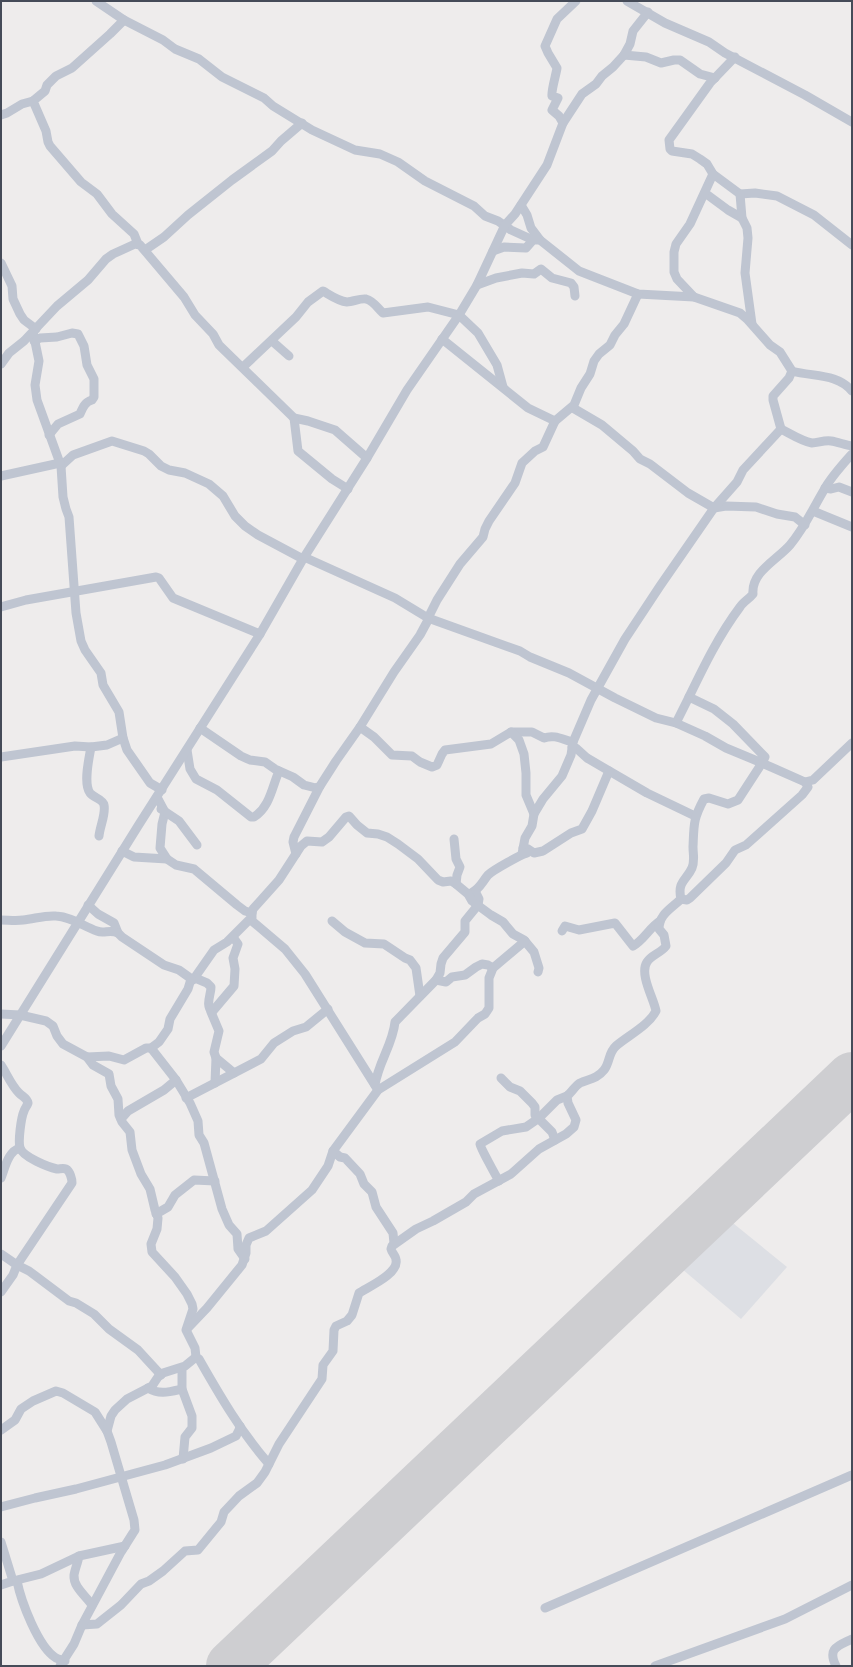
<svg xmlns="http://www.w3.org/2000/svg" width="853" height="1667" viewBox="0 0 853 1667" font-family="Commissioner,sans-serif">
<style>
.airport{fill:#dddfe4}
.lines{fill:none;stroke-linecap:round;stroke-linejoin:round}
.runway{stroke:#ceced1;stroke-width:50}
.minor{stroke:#bfc5d1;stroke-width:9}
</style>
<rect width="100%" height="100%" fill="#eeecec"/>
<polygon class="airport" points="723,1215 787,1267 741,1319 675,1263"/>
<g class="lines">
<polyline class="runway" points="231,1666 852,1077"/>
<g class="minor">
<polyline points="96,1 124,20 163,40 175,49 199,59 222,77 264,98 273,106 312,130 355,150 380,154 398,162 425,181 474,206 485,216 498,221 511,230 533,240"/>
<polyline points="627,1 665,23 709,42 725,53 805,95 852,122"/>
<polyline points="124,20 110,34 72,68 56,76 47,85 45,91 33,101 46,131 48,142 50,146 81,182 97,194 112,214 134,234 138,244"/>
<polyline points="624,55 646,57 661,63 674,60 680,60 700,74 715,78"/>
<polyline points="735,57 710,83 669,140 670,149 672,151 692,154 700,159 707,164 713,174 740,194 755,193 777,196 814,215 852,245"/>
<polyline points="1,115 7,113 22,104 33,101"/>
<path d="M563,123L559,116L552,110L558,98L552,96C551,91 556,75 557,68L548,53L545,46L557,19L576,1"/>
<polyline points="705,193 728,210 742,218"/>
<polyline points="740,194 742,218 747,228 748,238 745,273 752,324"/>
<polyline points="521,205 527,215 531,228 540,240"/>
<polyline points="145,250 164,237 188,215 232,180 272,151 281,141 302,123"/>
<path d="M493,251L504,247L526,248L533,240H540L579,271L638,294L694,297L740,313L747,319L770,345L780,352L792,371C813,377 837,373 852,391"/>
<polyline points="1,263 12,286 13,299 20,314 24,320 36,329"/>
<polyline points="477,285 496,278 522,273 534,274 541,269 552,278 571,283 574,287 575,296"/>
<path d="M638,294L624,324L615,335L610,345L599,354L594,361L590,374L581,388L574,405L555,421L543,447L535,451L522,463L515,483L489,521L485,529L483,537L460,564L437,600L428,618L520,651L530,657L569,673L615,698L656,718L676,723L705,736L726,748L762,763L765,757L733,724L714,709L689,697C704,666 719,635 740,607C743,602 749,599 753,594C751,572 777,560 790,545C805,527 812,510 824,490C831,477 842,465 852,454"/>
<polyline points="694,297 677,279 674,272 674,252 676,244 690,224 713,174"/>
<polyline points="33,332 39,361 35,385 37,400 61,466 63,497 66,509 69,517 76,613 81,641 85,650 101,673 103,685 119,712 123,738 127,750 150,783 162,790"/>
<polyline points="442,339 528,408 555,421"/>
<path d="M34,341L40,338L57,337L72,333L78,334L84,346L87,365L94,379V397L92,400C85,402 83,407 80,414L58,424L49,435"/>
<polyline points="272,341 289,356"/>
<polyline points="1,364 9,353 24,341 57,306 88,280 106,259 113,254 135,244 140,245 184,297 195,315 213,334 219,345 294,418 308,421 335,430 367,458"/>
<path d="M243,367L296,317L308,302L323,291C330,295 338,301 347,302C353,302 360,298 366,299C374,301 377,308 383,313L428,307L459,315L478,333L497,365L503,387"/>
<polyline points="573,408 602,425 633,451 640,459 650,464 688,493 714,508 726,506 756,507 777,514 795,517 805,525"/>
<polyline points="294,418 298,451 332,479 348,489"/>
<path d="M781,429C791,434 801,441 812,443C818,443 824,440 831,441C838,442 845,445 852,446"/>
<polyline points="61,466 73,455 112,441 144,451 149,454 161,466 169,470 185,473 209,484 223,496 235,516 245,526 258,535 303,559"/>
<polyline points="1,476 60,463"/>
<polyline points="825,488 831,489 839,487 852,492"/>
<polyline points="813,511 852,527"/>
<polyline points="1,607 26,600 156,577 159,578 173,598 260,634"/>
<polyline points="676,723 689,697"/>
<path d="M360,727L374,737L392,755L412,756L420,762L432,767L437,765L442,754L445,750L491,744L511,732H532L544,738C555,734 563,740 573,742"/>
<polyline points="200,728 241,756 250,760 265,762 275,769 293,777 304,785 316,788 320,786 336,761 360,727 394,672 420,635 427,622 428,618 395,598 304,557"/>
<polyline points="511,732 519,740 524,754 526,773 526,795 534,814"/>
<path d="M91,747C89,759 83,783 90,793C94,798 103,799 104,805C106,814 100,826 99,836"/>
<polyline points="572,747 576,748 587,758 647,793 695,816"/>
<path d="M187,750L190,769L196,779L217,790L251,817H254C270,807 272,787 279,771"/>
<polyline points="1,757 75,746 91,747 107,745 123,738"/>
<polyline points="157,797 165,812 162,824 160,848 167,859"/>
<polyline points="161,809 179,821 197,845"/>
<polyline points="454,839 456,859 460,867 457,875 456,884"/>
<polyline points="523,848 528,849 534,853 543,851 571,833 582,829 592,811 609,771"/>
<polyline points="122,851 134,857 167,859 176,865 194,869 237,905 245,911 252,913"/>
<polyline points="296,854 293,842 294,837 320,786"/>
<polyline points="522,854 525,838 532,826 534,814 543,799 562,776 571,755 573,742 591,700 625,639 660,586 714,508 737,482 743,470 781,429 773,400 773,396 789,378 792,371"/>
<path d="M471,893C480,889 482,882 488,875C493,870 522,854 527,853"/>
<polyline points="681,899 687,900 690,898 726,863 735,850 746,845 802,795 808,787 805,782"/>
<polyline points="88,905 98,914 114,923 118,933 122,937 164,965 179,970 193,980 214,950 227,942 251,918"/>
<path d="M1,920C8,920 16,921 23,920C34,919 45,915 56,916C72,917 83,926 97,931C104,934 110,929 118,933"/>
<polyline points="332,921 345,932 365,943 384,944 405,958 410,960 416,968 420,996"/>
<path d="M562,931L565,926L579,930L615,923L633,946C644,940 649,928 660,921"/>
<path d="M195,978L207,983L211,987C211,995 205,1005 212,1012L234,986L235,969L233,958L238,944L233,937"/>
<polyline points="436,980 446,982 452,977 465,975 476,967 482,964 488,965 493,968"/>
<polyline points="211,1012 219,1031 214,1052 216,1058 215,1083"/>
<path d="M1,1014L20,1015L46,1021L53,1026L57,1036L63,1044L87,1057L93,1065L109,1074L111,1086L118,1099L119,1115L122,1122L130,1132L132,1150L141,1174L150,1189L155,1210L158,1218L157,1229L151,1244L152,1252L175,1277L187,1294L192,1304L193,1309L186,1330L195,1348L196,1357L199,1359C220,1396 241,1432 269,1464"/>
<polyline points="1,1046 138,826 260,634 303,559 367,458 407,390 459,315 477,285 505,225 515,214 547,165 563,123 582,94 596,84 602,76 613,67 624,55 630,44 633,31 648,12"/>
<polyline points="151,1048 176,1080 190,1103 198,1121 199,1135 204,1143 222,1209 229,1225 237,1234 238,1249 245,1259"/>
<polyline points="87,1057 109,1056 124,1060 146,1048 151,1048 159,1042 168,1029 170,1019 188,989 191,979"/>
<polyline points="216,1058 234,1073"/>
<path d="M1,1065C7,1074 11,1085 19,1093C23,1097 27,1098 28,1103C27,1106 25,1108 24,1111C21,1118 18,1141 20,1148C23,1157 48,1167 57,1169C60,1169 63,1168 66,1169C70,1171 72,1179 72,1183L17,1265L13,1275L1,1292"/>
<polyline points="501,1078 510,1087 520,1091 532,1103 535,1107 535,1115 552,1132 555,1140"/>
<path d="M375,1085C378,1063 393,1044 395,1022L436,980L440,973L441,964L443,958L465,932V921L478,905L479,899L475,891"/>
<polyline points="378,1090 305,974 285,949 252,921 252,913 253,909 279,880 301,846 307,841 322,842 329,837 346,817 349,816 357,825 367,833 378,834 387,837 398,844 418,859 438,880 443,882 451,881 456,884 468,894 472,901 491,915 503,922 513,934 524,940 534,952 539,968 538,972"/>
<polyline points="186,1098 261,1059 274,1043 293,1031 306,1027 328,1009"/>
<polyline points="121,1119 128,1111 164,1090 176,1080"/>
<polyline points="333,1151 340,1157 345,1158 360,1174 364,1184 372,1192 376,1207 393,1233 394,1243"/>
<path d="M1,1178C5,1168 8,1151 20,1148"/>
<path d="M499,1181C496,1176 480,1147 480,1144L502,1131L526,1127L539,1118L557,1100L567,1096"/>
<polyline points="156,1214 168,1207 175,1195 194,1180 215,1181"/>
<polyline points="1,1254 17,1265 29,1271 69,1301 76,1303 94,1314 109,1329 138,1350 161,1375"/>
<polyline points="187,1329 207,1308 242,1265 246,1253 246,1245 249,1238 266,1231 312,1190 328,1166 333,1151 378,1090 455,1042 478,1018 485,1014 489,1008 489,978 493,968 525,941"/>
<polyline points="182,1368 182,1389 192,1416 192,1428 185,1437 183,1459"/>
<path d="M148,1388C159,1395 169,1392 182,1389"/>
<polyline points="1,1430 15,1420 21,1409 33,1401 56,1391 63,1393 95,1412 107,1431"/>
<polyline points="1,1507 35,1498 76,1489 165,1465 211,1448 236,1436 239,1430 240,1426"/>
<polyline points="1,1542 13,1581 1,1585"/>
<polyline points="13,1581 41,1574 79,1556"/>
<path d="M17,1581C21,1601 38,1647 56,1658C58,1659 62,1660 65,1661"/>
<path d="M92,1605C86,1596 73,1587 74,1575C75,1569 78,1562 79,1556L125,1546"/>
<polyline points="545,1608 852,1475"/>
<path d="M82,1625L97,1624L121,1605L141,1584L149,1581L163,1571L185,1551L198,1550L221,1522L224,1512L239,1496L257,1483L265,1472L279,1444L322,1379L323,1365L333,1351L334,1330L336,1326L347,1321L352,1315L359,1293C368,1287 399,1274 396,1260C396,1256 392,1253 391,1249L392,1246L416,1229L433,1221L466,1202L474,1194L511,1174L539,1149L566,1134L574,1127L576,1120L568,1103L567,1096C571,1093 576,1085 580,1083C589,1079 597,1079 604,1070C610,1063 608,1053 616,1046C629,1035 648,1026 656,1011C654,999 639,974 647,962C651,955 661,953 666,946L664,935L659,929C659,914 671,909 681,899C677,882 686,881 692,868C695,861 693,854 693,847C694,825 693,819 704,799L709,798L728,804L738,800L762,763L805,782L813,780L852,743"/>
<polyline points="60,1666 74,1644 82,1625 121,1552 133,1533 135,1530 134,1520 111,1442 107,1431 111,1416 115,1410 127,1399 152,1386 158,1377 163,1373 185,1366 196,1357"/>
<polyline points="655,1666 785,1619 852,1585"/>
<path d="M836,1666C827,1648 838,1646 852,1639"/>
</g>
</g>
<rect width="853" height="1667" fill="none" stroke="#454b58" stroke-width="4"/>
</svg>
